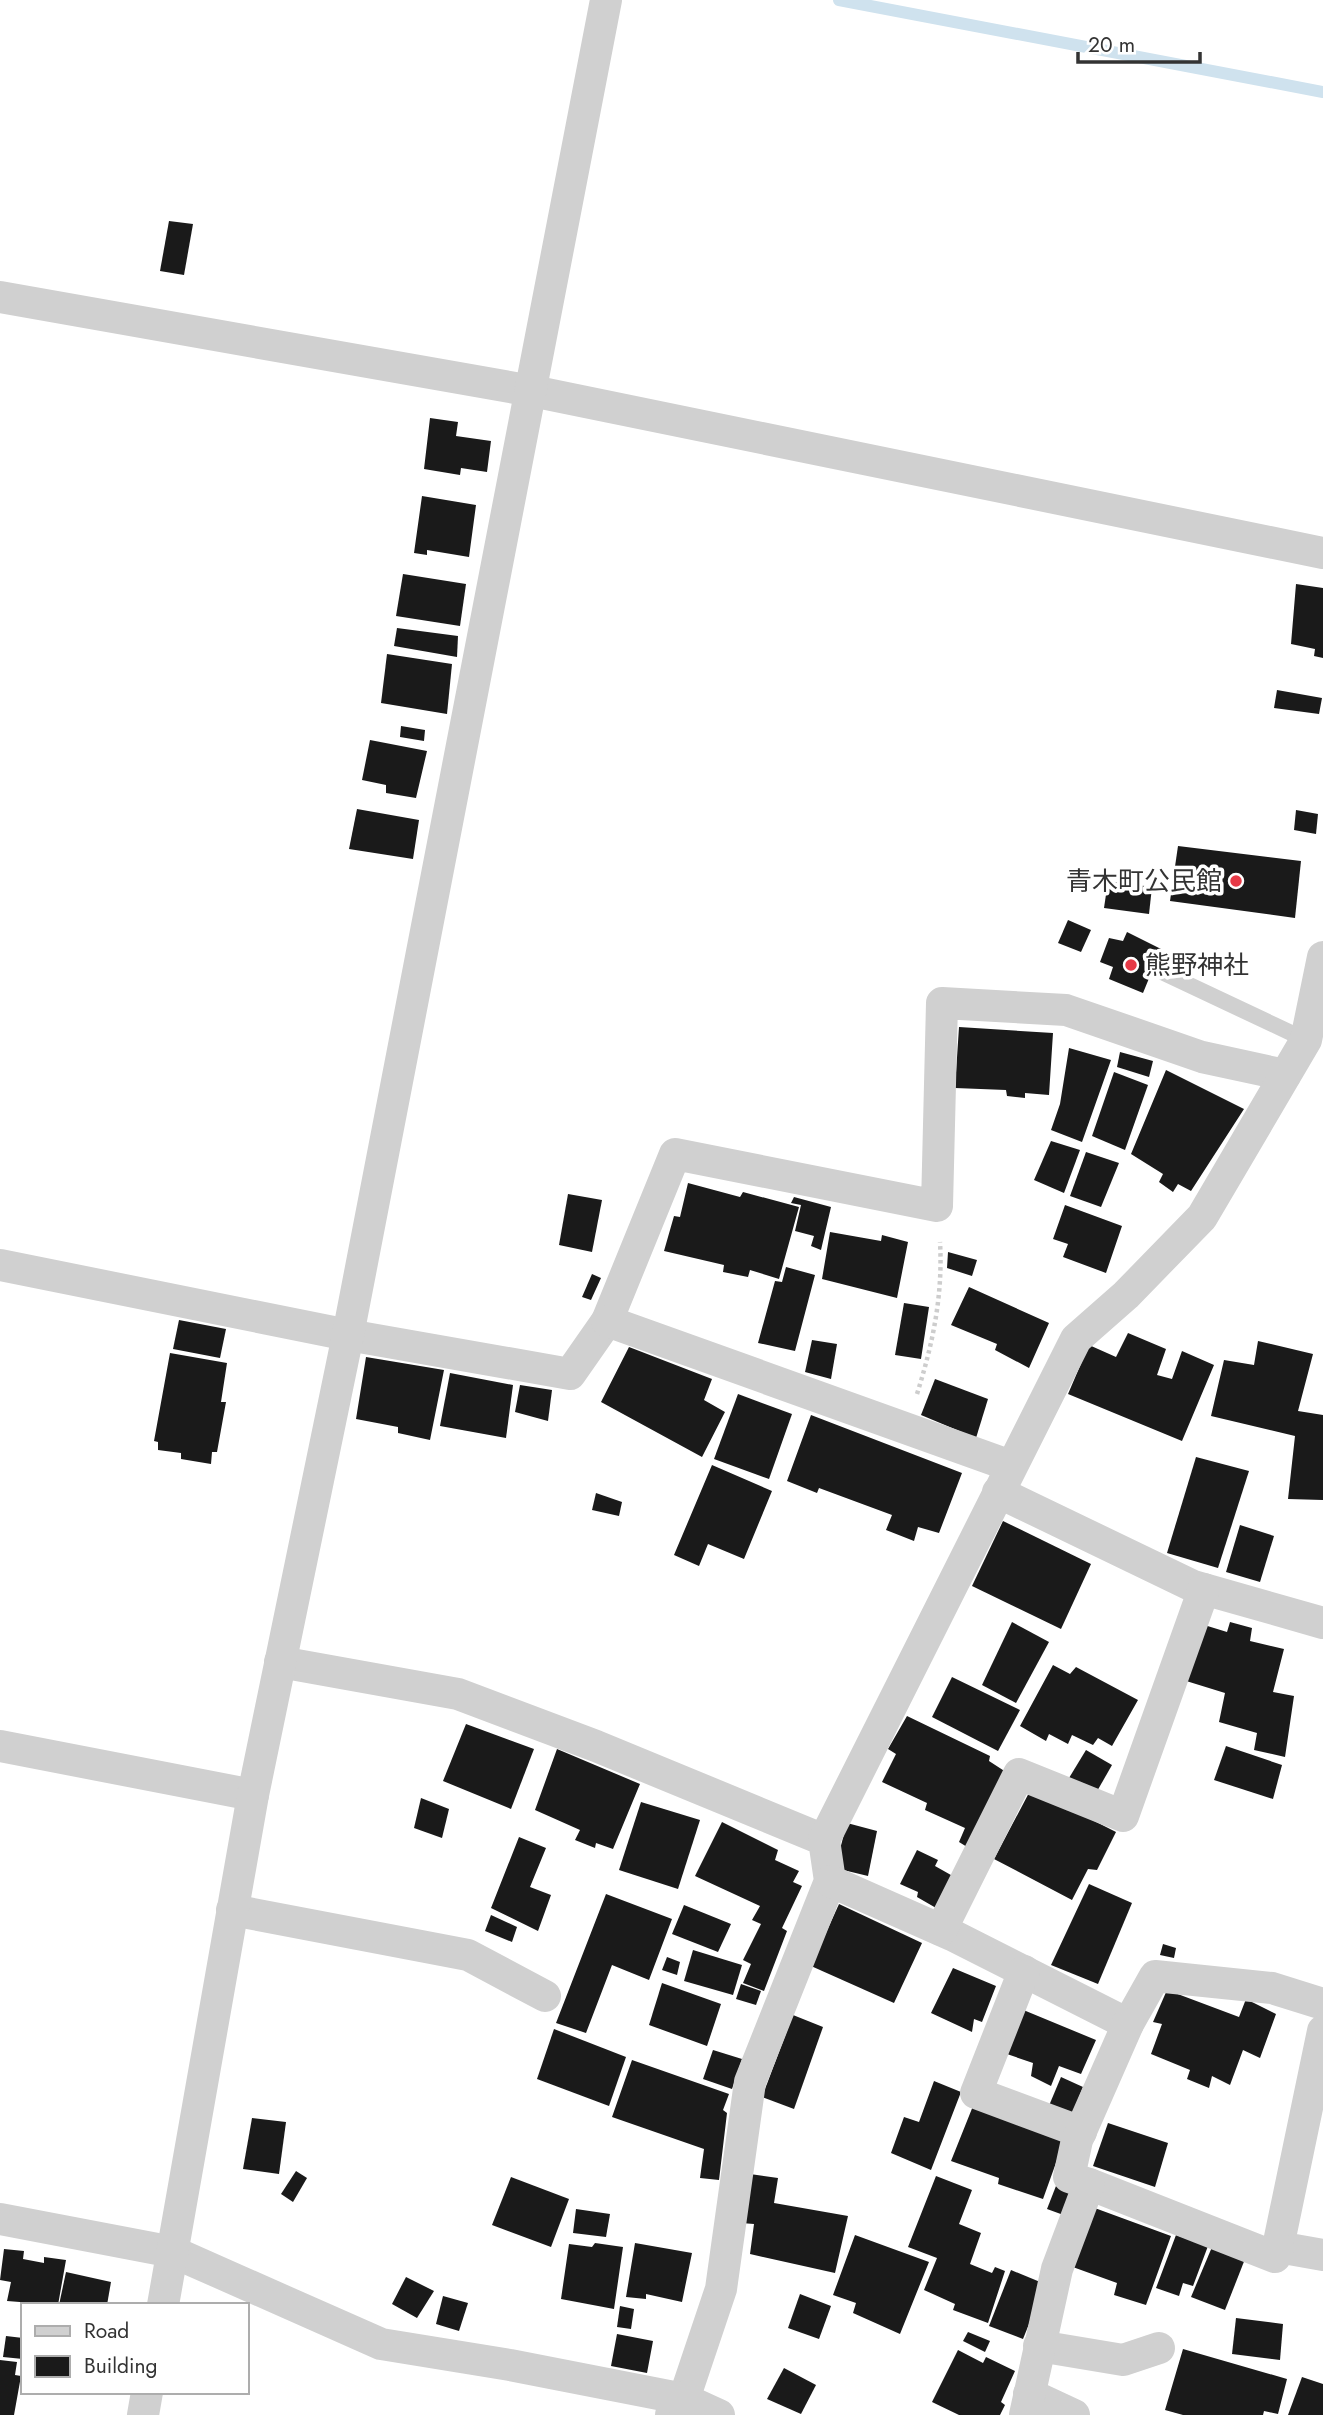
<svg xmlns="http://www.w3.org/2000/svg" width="1323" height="2415" viewBox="0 0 1323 2415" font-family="Jost,'Noto Sans JP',sans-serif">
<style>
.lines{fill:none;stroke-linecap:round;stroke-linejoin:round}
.stream{stroke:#cfe2ee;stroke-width:12}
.building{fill:#1a1a1a}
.path{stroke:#cdcdcd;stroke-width:4.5;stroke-dasharray:3.5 3.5;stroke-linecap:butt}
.lane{stroke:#d0d0d0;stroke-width:16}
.street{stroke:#d0d0d0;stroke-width:32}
.poi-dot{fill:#e63946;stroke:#fff;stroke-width:2.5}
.labels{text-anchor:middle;stroke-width:7;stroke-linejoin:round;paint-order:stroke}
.poi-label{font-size:26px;fill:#333;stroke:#fff;text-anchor:end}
</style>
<rect width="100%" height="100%" fill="#fff"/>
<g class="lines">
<polyline class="stream" points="839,0 1323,92"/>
</g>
<g class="building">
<polygon points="169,221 193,224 184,275 160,271"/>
<polygon points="430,418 458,422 456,436 491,441 487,472 461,468 460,475 424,469"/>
<polygon points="422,496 476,505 469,557 427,550 427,555 414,553"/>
<polygon points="403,574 466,584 460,626 396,616"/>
<polygon points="1296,584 1323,588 1323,658 1314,656 1315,649 1291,644"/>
<polygon points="397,628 458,636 457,657 394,646"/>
<polygon points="387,654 452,664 447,714 381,703"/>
<polygon points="1277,690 1322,698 1319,714 1274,708"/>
<polygon points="401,726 425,730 424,741 400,737"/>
<polygon points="370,740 427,751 416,798 386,793 386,785 362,780"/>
<polygon points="357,809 419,820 413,859 349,849"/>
<polygon points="1296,810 1318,814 1316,834 1294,830"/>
<polygon points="1178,846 1301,861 1295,918 1170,901"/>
<polygon points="1108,881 1152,887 1149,914 1104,908"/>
<polygon points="1068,920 1091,930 1081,952 1058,943"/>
<polygon points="1127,932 1161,949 1143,993 1109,979 1113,967 1100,962 1109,938 1123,941"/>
<polygon points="959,1027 1053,1033 1049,1095 1025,1093 1025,1098 1007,1096 1006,1090 955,1088"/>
<polygon points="1069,1048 1111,1060 1082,1142 1051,1130 1060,1104"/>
<polygon points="1120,1052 1153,1061 1149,1077 1117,1067"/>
<polygon points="1166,1070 1244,1109 1191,1191 1178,1184 1173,1192 1159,1182 1163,1174 1131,1154"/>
<polygon points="1114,1072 1148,1085 1125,1150 1092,1136"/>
<polygon points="1051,1141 1080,1150 1064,1193 1034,1180"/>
<polygon points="1086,1152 1119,1163 1101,1207 1070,1196"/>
<polygon points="688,1183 740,1197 743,1192 799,1207 779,1279 750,1270 748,1277 723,1272 724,1265 664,1251 674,1216 680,1217"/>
<polygon points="568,1194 602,1200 592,1252 559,1245"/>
<polygon points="794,1197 831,1207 821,1250 811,1246 814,1236 795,1231 801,1205 791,1203"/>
<polygon points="1065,1205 1122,1226 1106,1273 1063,1257 1068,1244 1053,1239"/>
<polygon points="830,1232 881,1241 882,1235 908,1242 897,1298 822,1279"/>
<polygon points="948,1252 977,1260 972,1276 947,1268"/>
<polygon points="786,1267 815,1275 795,1351 758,1343 775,1281 782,1282"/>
<polygon points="592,1274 601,1278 591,1300 582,1297"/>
<polygon points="969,1287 1049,1323 1029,1368 995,1350 997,1344 951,1325"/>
<polygon points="904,1303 929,1307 921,1359 895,1355"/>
<polygon points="179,1320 226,1329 220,1358 173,1349"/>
<polygon points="1128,1333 1166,1349 1157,1375 1172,1379 1182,1351 1214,1365 1182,1441 1068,1394 1089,1345 1116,1357"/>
<polygon points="812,1340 837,1344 831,1379 805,1372"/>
<polygon points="1258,1341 1313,1354 1298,1411 1323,1415 1323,1500 1288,1499 1295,1436 1211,1416 1224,1360 1254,1365"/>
<polygon points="629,1347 712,1379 704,1400 725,1412 702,1457 601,1402"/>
<polygon points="170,1353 227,1363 221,1402 226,1402 217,1452 212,1452 211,1464 181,1459 181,1453 158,1450 158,1442 154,1441"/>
<polygon points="366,1357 444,1370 430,1440 398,1433 398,1427 356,1419"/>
<polygon points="450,1373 513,1385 506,1438 440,1426"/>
<polygon points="935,1379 988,1399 976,1438 921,1415"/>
<polygon points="520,1385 552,1390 548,1421 515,1412"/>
<polygon points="738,1394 792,1414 769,1479 714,1459"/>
<polygon points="811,1415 962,1473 939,1533 918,1527 914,1541 886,1530 892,1515 819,1488 817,1493 787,1481"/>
<polygon points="1196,1457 1249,1471 1218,1568 1167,1553"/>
<polygon points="712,1465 772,1491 744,1559 708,1544 699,1566 674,1555"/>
<polygon points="596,1493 622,1502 619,1516 592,1510"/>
<polygon points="1003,1521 1091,1564 1061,1629 972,1586"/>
<polygon points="1240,1525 1274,1536 1260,1582 1226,1572"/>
<polygon points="1012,1622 1049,1642 1016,1703 982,1685"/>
<polygon points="1230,1622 1252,1628 1250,1641 1284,1649 1273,1692 1294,1696 1285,1757 1254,1750 1257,1733 1219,1722 1225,1693 1183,1680 1201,1624 1227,1632"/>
<polygon points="1053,1665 1070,1674 1076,1667 1138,1700 1112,1746 1098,1738 1093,1745 1072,1735 1068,1744 1049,1734 1046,1741 1020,1726"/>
<polygon points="952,1677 1020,1710 998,1751 932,1717"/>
<polygon points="907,1716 990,1756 989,1761 1009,1774 972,1850 959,1842 965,1828 925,1810 927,1803 882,1782 896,1754 888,1749"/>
<polygon points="466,1724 534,1749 511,1809 443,1781"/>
<polygon points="1226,1746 1282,1765 1273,1799 1214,1780"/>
<polygon points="557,1749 640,1784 613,1849 596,1843 595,1848 575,1840 580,1830 535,1810"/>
<polygon points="1086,1750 1112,1765 1096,1793 1069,1778"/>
<polygon points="1031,1789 1116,1832 1097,1870 1088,1869 1072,1900 994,1859"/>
<polygon points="421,1798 449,1809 442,1838 414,1828"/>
<polygon points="641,1802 700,1820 678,1889 619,1870"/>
<polygon points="722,1822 778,1850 775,1860 799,1871 793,1882 802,1886 782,1928 787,1931 764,1991 743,1983 751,1964 743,1960 761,1924 752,1920 760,1906 695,1876"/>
<polygon points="847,1823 877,1831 868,1876 835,1868"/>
<polygon points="519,1837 546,1848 530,1887 551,1895 538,1931 491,1908"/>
<polygon points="917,1850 938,1860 935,1866 958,1879 943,1912 917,1897 918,1892 900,1884"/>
<polygon points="1089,1884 1132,1903 1098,1984 1051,1965"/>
<polygon points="606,1894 672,1919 649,1980 612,1965 586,2033 556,2023"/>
<polygon points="839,1904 922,1943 894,2003 811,1966"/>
<polygon points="684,1905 731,1924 718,1952 672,1934"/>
<polygon points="491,1915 517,1927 512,1942 485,1931"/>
<polygon points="1163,1944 1176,1948 1174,1958 1160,1955"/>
<polygon points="693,1950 742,1965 733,1995 684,1981"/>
<polygon points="667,1957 680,1962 677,1975 662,1970"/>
<polygon points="953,1968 996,1986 982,2022 974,2019 972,2032 931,2013"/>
<polygon points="662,1983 721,2004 707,2046 649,2025"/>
<polygon points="741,1984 761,1991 756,2005 736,1999"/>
<polygon points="1167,1990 1239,2017 1246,1999 1276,2014 1260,2058 1243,2050 1230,2085 1212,2076 1209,2088 1187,2079 1190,2070 1151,2054 1162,2024 1153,2022"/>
<polygon points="1021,2009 1096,2040 1081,2074 1059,2066 1051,2086 1031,2076 1033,2063 1004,2053"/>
<polygon points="793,2015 823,2027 794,2109 762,2097"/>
<polygon points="554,2029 626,2057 609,2106 537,2079"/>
<polygon points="713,2050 742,2059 732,2089 703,2079"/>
<polygon points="632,2060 729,2094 723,2110 727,2113 719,2180 700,2178 704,2149 612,2117"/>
<polygon points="1061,2077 1083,2087 1071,2117 1048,2108"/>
<polygon points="934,2081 961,2092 931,2170 891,2153 904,2117 919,2122"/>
<polygon points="975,2101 1066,2135 1043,2199 998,2184 999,2178 951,2161"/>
<polygon points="252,2118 286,2122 279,2174 243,2169"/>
<polygon points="1108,2123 1168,2143 1155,2187 1093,2166"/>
<polygon points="296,2171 307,2178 293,2202 281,2194"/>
<polygon points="750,2174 778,2178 774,2203 848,2216 835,2273 750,2254 754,2224 741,2223"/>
<polygon points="936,2176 972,2190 959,2224 981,2233 970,2264 992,2273 995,2267 1005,2271 988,2323 953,2310 955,2304 924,2290 937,2258 908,2247"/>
<polygon points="511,2177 569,2199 551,2247 492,2225"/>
<polygon points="1056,2186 1077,2194 1069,2217 1047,2209"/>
<polygon points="1092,2207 1171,2236 1146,2305 1114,2295 1117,2283 1070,2266"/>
<polygon points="576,2209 610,2214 606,2237 573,2233"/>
<polygon points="855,2235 929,2262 900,2334 853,2313 856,2303 833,2295"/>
<polygon points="1176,2235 1208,2246 1193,2286 1183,2283 1179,2296 1156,2288"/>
<polygon points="595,2243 623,2247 614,2309 561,2299 569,2244 592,2247"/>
<polygon points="635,2243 692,2253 682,2302 646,2294 646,2299 626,2297"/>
<polygon points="1212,2247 1245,2259 1225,2310 1191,2297"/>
<polygon points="4,2249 24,2251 23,2259 44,2263 44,2257 66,2260 58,2305 7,2301 11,2282 0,2280"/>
<polygon points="1011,2270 1045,2284 1023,2339 989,2326"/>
<polygon points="66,2272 111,2282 107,2305 59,2305"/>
<polygon points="406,2277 434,2291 417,2318 392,2304"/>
<polygon points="800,2294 831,2306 819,2339 788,2328"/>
<polygon points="443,2296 468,2303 459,2331 436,2324"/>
<polygon points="620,2306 634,2309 631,2329 617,2327"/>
<polygon points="1236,2318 1283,2324 1280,2360 1232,2354"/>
<polygon points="968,2332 990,2341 985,2352 963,2341"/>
<polygon points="617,2334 653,2341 647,2373 611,2366"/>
<polygon points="6,2336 23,2338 23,2359 3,2357"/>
<polygon points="1183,2349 1287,2379 1278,2414 1264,2411 1263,2415 1183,2415 1165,2410"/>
<polygon points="958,2350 983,2363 986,2357 1015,2371 1001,2402 1005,2405 1000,2415 959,2415 932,2402"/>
<polygon points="0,2360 17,2362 15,2375 21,2376 14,2415 0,2415"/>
<polygon points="784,2368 816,2385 801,2414 767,2399"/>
<polygon points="1302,2377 1323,2384 1323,2415 1288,2415"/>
</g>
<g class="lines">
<path class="path" d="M917,1394C933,1343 943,1295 940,1242"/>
<polyline class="lane" points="1164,973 1306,1040"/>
<g class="street">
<polyline points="0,297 532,391 1323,553"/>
<polyline points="0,1265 348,1335 570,1374 607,1321 675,1154 937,1206 942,1003 1066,1010 1202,1057 1285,1075"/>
<polyline points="607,1321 1011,1466"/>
<polyline points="998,1492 1193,1586 1323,1623"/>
<polyline points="280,1662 458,1694 596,1746 824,1840 830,1881 750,2082 721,2289 684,2399 671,2415"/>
<polyline points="0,1746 253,1795"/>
<polyline points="824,1840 1076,1339 1126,1295 1202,1217 1306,1040 1323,957"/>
<polyline points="830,1881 952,1935 1128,2024 1155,1976 1272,1988 1323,2004"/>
<polyline points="232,1910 468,1955 545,1996"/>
<polyline points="941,1930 1019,1774 1123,1816 1204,1589"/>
<polyline points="1024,1971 976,2093 1081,2132"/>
<polyline points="1323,2031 1278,2247 1323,2255"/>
<polyline points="1089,2184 1275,2257 1278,2247"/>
<polyline points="0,2219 173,2252 381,2344 510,2365 684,2399 719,2415"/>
<polyline points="163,2305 253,1795 348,1335 606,0"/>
<polyline points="1039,2346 1123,2360 1159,2348"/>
<polyline points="1029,2394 1074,2415"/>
<polyline points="143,2415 147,2392"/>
<polyline points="1025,2415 1057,2269 1089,2184 1069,2177 1077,2140 1128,2024"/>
</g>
</g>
<g class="poi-dot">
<circle cx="1236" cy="881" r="7"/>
<circle cx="1131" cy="965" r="7"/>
</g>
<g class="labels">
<g class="poi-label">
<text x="1222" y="890">青木町公民館</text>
<text x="1145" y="974" text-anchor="start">熊野神社</text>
</g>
</g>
<rect x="21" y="2303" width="228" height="91" fill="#ffffff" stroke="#adadad" stroke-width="2"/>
<rect x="35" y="2326" width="35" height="10" fill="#d0d0d0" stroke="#adadad" stroke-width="2"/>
<text x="84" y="2338" font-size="21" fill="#333333">Road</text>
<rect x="35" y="2356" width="35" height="21" fill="#1a1a1a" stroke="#adadad" stroke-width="2"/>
<text x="84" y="2373" font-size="21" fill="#333333">Building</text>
<path d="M1078 52v10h122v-10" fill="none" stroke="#333333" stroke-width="3.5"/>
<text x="1088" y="52" font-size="21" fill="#333333" stroke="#ffffff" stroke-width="5" paint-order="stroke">20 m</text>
</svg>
